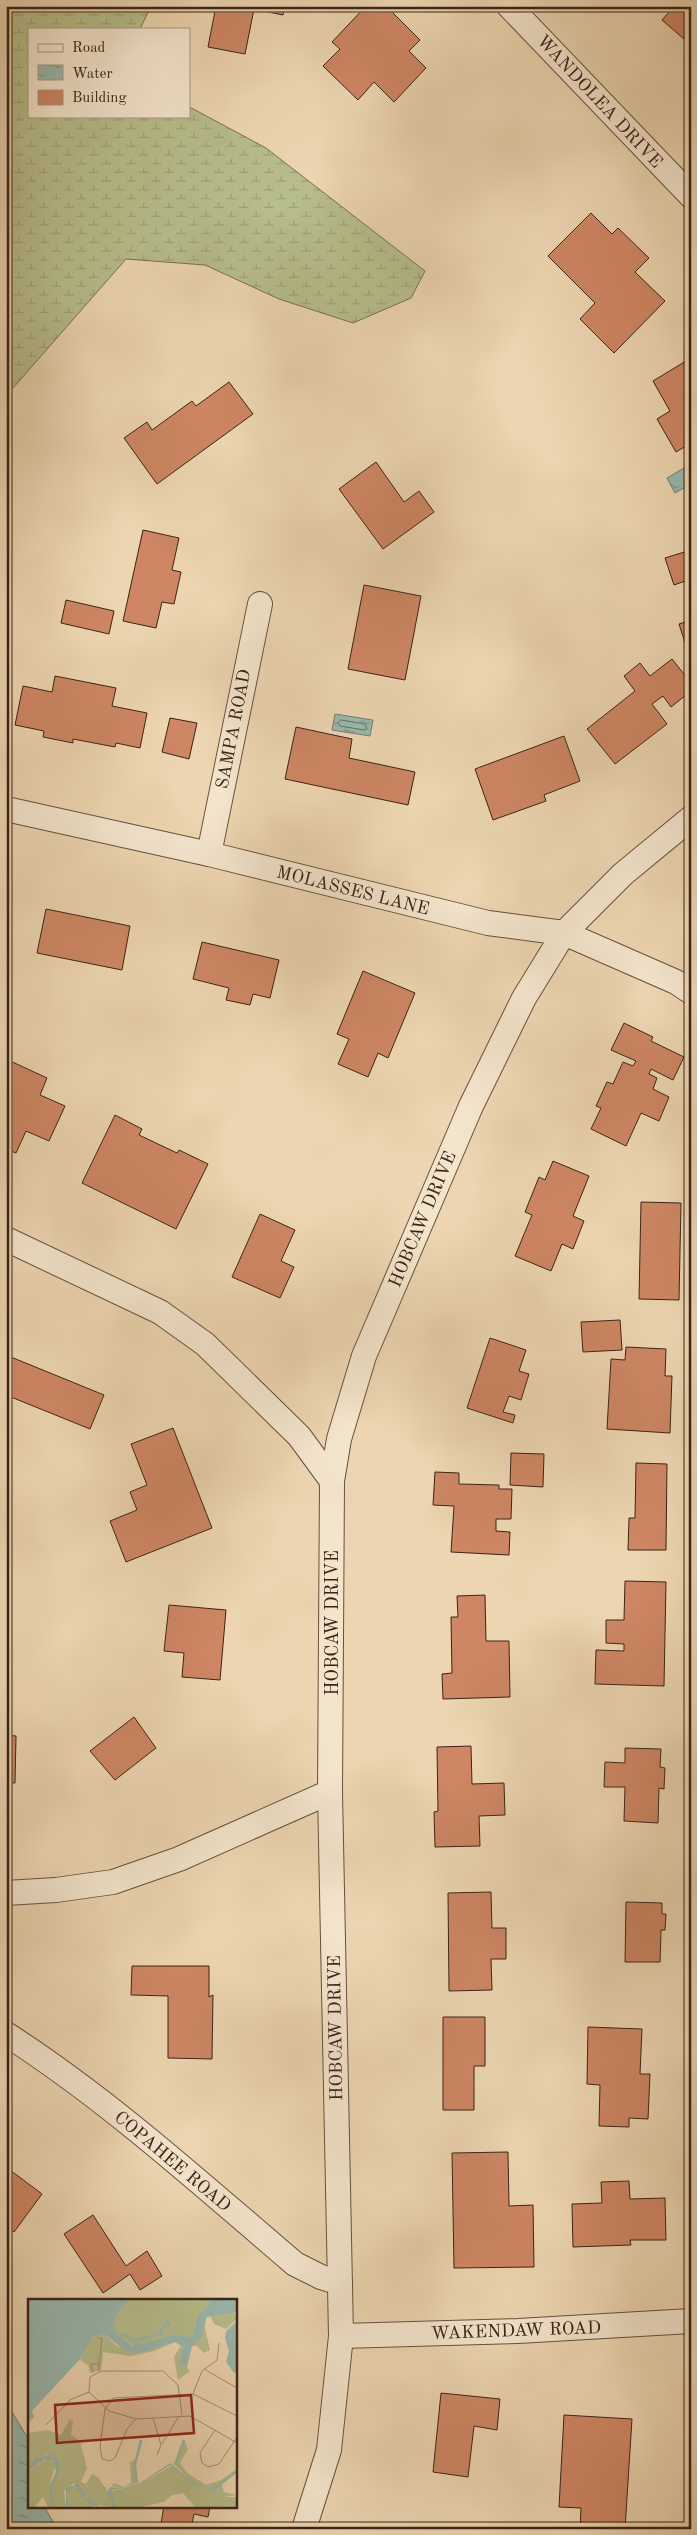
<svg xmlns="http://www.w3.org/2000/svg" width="697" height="2535" viewBox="0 0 697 2535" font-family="'Old Standard TT',serif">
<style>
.wetland{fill:url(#wetland-marsh);stroke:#797051}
.water{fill:url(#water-ripples);stroke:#737d72}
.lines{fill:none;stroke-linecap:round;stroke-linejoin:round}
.shore{stroke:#6a6e63;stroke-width:1}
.building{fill:#ce8664;stroke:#3b2417}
.street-casing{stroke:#67503d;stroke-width:26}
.street{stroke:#f3e4cc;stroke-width:24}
.labels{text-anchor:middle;stroke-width:4.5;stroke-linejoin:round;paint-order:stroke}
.street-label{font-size:18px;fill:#3b2417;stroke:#f3e4cc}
.inset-river{fill:none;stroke:#99b8af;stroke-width:2.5}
.inset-road{fill:none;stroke:#a58e73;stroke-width:1}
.view{fill:#8f2418;fill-opacity:0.15;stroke:#8f2418;stroke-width:2.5}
.inset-edge{fill:none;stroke:#3b2417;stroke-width:2.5}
</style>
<defs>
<pattern id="wetland-marsh" width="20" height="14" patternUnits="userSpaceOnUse" patternTransform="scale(1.25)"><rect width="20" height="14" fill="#b7bd8b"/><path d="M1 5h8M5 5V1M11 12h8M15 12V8" fill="none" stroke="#9ea277"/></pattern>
<pattern id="water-ripples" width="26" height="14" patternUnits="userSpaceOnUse" patternTransform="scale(1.25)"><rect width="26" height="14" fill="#99b8af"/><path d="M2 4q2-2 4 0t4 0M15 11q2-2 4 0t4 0" fill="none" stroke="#7e958d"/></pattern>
</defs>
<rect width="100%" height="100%" fill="#ecd5b0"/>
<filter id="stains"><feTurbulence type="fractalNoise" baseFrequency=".004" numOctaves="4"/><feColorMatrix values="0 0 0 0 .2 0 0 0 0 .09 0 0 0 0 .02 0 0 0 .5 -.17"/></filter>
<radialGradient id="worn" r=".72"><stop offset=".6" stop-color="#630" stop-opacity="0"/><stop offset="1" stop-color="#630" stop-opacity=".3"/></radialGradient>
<polygon class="wetland" points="6,6 151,6 140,29 29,29 29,116 189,116 189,107 197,111 266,148 425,271 411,298 353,323 279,299 205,265 126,259 6,396"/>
<g class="water">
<polygon points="691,464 691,484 675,493 667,478"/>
<polygon points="335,714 373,720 370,736 332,730"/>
<polygon points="6,2402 29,2440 29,2506 44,2506 57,2529 6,2529"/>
</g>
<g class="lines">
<polygon class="shore" points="341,720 365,724 367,729 364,730 340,726 338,723"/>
</g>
<g class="building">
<polygon points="216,6 285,6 283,15 254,9 245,54 208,47"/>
<polygon points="366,6 386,6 420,40 409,51 426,68 394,102 374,82 358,100 323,66 340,49 332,42"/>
<polygon points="665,6 691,6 691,31 684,39 662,20 670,11"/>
<polygon points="591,213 612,234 618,228 649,258 635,272 665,301 614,353 580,319 595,303 548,256"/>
<polygon points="691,358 691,443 676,452 657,419 670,411 653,381"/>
<polygon points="229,382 253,414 157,484 124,438 147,422 152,430 192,401 196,406"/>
<polygon points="376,462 404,502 419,491 434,512 383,549 339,489"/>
<polygon points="143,530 179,538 172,570 181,572 174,604 162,602 156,628 123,621"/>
<polygon points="691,550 691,579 674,585 665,558"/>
<polygon points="364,585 421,596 405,680 348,669"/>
<polygon points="66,600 114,611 109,634 61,623"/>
<polygon points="691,620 691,654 689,655 679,624"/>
<polygon points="672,659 691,683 691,691 671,707 663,696 652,704 667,724 615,764 587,729 635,691 624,676 640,663 650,676"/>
<polygon points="55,676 116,688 112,706 147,713 140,748 116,743 115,747 73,739 73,743 43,737 44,731 15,725 23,686 52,692"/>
<polygon points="170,718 197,723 189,759 162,752"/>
<polygon points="296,727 352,739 349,758 415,772 408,805 285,779"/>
<polygon points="564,736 580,781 544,795 546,801 493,820 475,769"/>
<polygon points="46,909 130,926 122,970 37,953"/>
<polygon points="202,942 279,960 270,998 253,994 250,1005 226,1000 229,988 193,979"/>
<polygon points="363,971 415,993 388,1058 378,1053 368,1077 338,1064 349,1039 337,1034"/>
<polygon points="624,1023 653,1037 651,1041 684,1057 673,1080 651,1069 649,1074 657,1078 653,1089 669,1097 659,1121 641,1113 626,1146 591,1129 601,1108 596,1106 607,1082 613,1084 623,1062 633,1066 636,1061 611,1050"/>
<polygon points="6,1059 47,1078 40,1095 65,1106 49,1141 26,1131 16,1153 6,1149"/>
<polygon points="115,1115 142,1129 139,1135 177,1153 179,1150 208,1164 176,1229 82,1183"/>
<polygon points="553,1161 589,1176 573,1216 584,1221 573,1249 562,1244 551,1271 515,1256 532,1215 525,1212 539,1177 545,1180"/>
<polygon points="641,1202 681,1203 679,1300 639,1299"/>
<polygon points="260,1214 295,1230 281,1261 294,1267 280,1298 232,1277"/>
<polygon points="620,1320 622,1350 583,1352 581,1322"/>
<polygon points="490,1338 526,1350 519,1371 529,1374 521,1400 509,1396 503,1412 515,1415 513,1423 467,1408"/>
<polygon points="626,1347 666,1349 665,1376 672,1376 670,1433 607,1429 611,1359 625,1360"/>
<polygon points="6,1355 104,1395 90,1429 6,1395"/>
<polygon points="173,1428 212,1528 126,1562 110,1521 137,1510 130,1492 147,1485 131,1444"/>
<polygon points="511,1453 544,1454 543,1487 510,1485"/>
<polygon points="636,1463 667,1464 666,1550 628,1550 629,1518 635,1518"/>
<polygon points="435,1472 459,1473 459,1484 499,1485 499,1489 512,1489 511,1519 496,1519 496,1531 510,1532 509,1555 451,1552 454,1506 433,1505"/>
<polygon points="625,1581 666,1582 664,1686 595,1684 596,1650 624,1651 624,1644 606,1643 606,1620 624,1620"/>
<polygon points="485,1595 486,1641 509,1641 510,1697 443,1699 442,1674 452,1673 451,1617 458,1617 457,1596"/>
<polygon points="169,1605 226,1610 220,1680 182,1677 184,1653 164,1651"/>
<polygon points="134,1717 156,1748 115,1780 90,1751"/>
<polygon points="6,1735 16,1736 15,1783 6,1782"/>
<polygon points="471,1746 472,1784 504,1783 505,1815 479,1816 480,1846 435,1847 434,1812 438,1811 437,1747"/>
<polygon points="625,1748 661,1749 660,1767 665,1768 664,1789 659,1788 658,1823 624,1821 625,1787 604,1787 605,1762 625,1763"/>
<polygon points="491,1892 492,1928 506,1928 506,1959 491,1959 492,1990 449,1991 448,1893"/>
<polygon points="626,1902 662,1903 662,1914 666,1914 665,1930 661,1930 660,1962 625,1962"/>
<polygon points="132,1966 209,1966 209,1997 213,1995 212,2059 168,2058 168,1996 131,1995"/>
<polygon points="443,2017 485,2017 485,2066 474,2066 474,2110 443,2110"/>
<polygon points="588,2027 642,2029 640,2074 650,2074 648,2119 629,2118 629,2127 599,2126 600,2085 587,2084"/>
<polygon points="508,2152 509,2206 533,2205 534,2267 454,2268 452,2153"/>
<polygon points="6,2167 42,2194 14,2232 6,2227"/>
<polygon points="629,2181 630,2199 665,2198 666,2240 630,2240 631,2245 573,2247 572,2204 602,2203 601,2182"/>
<polygon points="93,2215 126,2266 147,2251 162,2276 140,2290 130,2274 103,2293 64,2234"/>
<polygon points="441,2393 500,2399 497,2430 474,2426 468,2477 433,2472"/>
<polygon points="564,2415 632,2419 625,2529 580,2529 581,2508 559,2507"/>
<polygon points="164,2506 210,2506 208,2517 194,2514 191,2529 160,2529"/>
</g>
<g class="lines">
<defs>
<g id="street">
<polyline points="509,6 691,196"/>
<polyline points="6,809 209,854 488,923 564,933 676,982 691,992"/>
<polyline points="209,854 260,604"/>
<polyline points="6,1239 160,1312 205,1344 299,1436 332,1481"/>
<polyline points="6,1893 56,1890 113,1882 179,1859 330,1792"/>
<path d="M6,2034C110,2101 201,2184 295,2264L321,2277L340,2283"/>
<polyline points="341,2336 518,2331 691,2321"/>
<polyline points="304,2529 329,2450 341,2336 330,1792 332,1481 339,1439 364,1356 471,1106 524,998 564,933 623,874 691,818"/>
</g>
</defs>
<use href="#street" class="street-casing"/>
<use href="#street" class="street"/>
</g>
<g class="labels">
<g class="street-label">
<text transform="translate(600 101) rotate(47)" y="6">WANDOLEA DRIVE</text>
<text transform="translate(233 729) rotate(-79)" y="6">SAMPA ROAD</text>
<text transform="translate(353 890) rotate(14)" y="6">MOLASSES LANE</text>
<text transform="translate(422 1219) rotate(-67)" y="6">HOBCAW DRIVE</text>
<text transform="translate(332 1623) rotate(-90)" y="6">HOBCAW DRIVE</text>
<text transform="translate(335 2028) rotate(-91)" y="6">HOBCAW DRIVE</text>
<text transform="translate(173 2161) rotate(40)" y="6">COPAHEE ROAD</text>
<text transform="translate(516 2330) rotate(-2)" y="6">WAKENDAW ROAD</text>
</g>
</g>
<g transform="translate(28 2299)">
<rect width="209" height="209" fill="#ecd5b0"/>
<path d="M73,37L77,41L73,71L62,74L60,66L52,61L66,39Z" fill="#b7bd8b"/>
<path d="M103,0H179L182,4L167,26L164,38L146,35L105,47L91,38L86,25L90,13ZM206,12L209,20L198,30L186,25L182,16ZM176,25L182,51L176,54L169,47H164ZM76,35L89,47L110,55L147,43L126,52L103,57L75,53L77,40L70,37L52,60L60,41L64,38ZM154,45L155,52L152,60L162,72L150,81L146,58ZM42,120L45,123L43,136L52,142L59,169L53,183L58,185L64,175L70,178L79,191L84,204L83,208L65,205L46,184L36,192L38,208H27L24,191L31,163L20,155L0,166V134L20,131L33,136ZM113,141L114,143L113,148L107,166L109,184L94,189L84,187L86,184L96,188L103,184L102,163L108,160ZM156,141L160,150L152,164L159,174L178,186L193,181L209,170L194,186L196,193L209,196L195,198L186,190L168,186L147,166ZM18,160H24L28,165L21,188L24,208H20L15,198L7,208H0V171ZM143,167L165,186L184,191L195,199L209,198V208H167L155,194L144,196L136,203L113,208H86L82,192L111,186ZM44,187L50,190L65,208H41L39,192Z" fill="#b7bd8b"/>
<path d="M0,0H103L90,13L86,25L91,38L105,47L146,35L164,38L169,19L182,4L179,0H209V13L179,18L173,39L164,47L159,68L151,66L155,48L147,43L110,55L96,51L76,35L64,38L52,60L4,112L6,118L0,124ZM209,22V73L206,74L198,63L201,52L197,39L198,32ZM23,155L30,160L32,167L24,190L27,208H24L21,188L28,173L26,161L17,160L0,171V166L8,160ZM142,164L169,186L186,190L195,198H209L195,199L184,191L165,186L142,166L111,186L83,191L87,204L86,208H83L84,204L79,193L82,188L94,189L112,184ZM50,185L58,198L72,208L63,206L46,187L39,192L41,208H38V189Z" fill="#99b8af"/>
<path class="inset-river" d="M91,38L96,35L106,42M107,47L108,41L132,35L134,29L141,25L137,21M147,166L156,141M109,184L107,166L113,141M186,190L209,172"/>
<path class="inset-road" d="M69,38L74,40L71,65M176,70L209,89M65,74L63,65H71V72M165,95L174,72L189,61L191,44M154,116L150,86L135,72H73L62,78L61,93L81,112L108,120L162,117L209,144M125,119L133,146L129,156M108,120L99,130L87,159L82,162L74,160L72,148L77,110L85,99L165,95L209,117M18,126L42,101L61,93M187,131L172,154L174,164L180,168L191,165L209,138M134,145L151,117"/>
<path class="view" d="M163,96L166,134L29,144L27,106Z"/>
<rect width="209" height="209" class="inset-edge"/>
</g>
<rect width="697" height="2535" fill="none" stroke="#ecd5b0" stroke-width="25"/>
<rect x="8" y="8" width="682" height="2520" fill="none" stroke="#3b2417" stroke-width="2.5"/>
<rect x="12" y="12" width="672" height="2510" fill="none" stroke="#3b2417"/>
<rect x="28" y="28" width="162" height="90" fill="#f3e4cc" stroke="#a99784"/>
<rect x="38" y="44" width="25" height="8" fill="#f3e4cc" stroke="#a99784"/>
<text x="72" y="52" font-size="15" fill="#3b2417">Road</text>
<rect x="38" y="65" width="25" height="15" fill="url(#water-ripples)" stroke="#a99784"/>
<text x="72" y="78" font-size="15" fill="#3b2417">Water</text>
<rect x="38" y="90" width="25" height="15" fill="#ce8664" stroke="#a99784"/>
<text x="72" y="102" font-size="15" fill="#3b2417">Building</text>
<rect width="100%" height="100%" filter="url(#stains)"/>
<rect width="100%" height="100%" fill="url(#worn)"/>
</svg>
